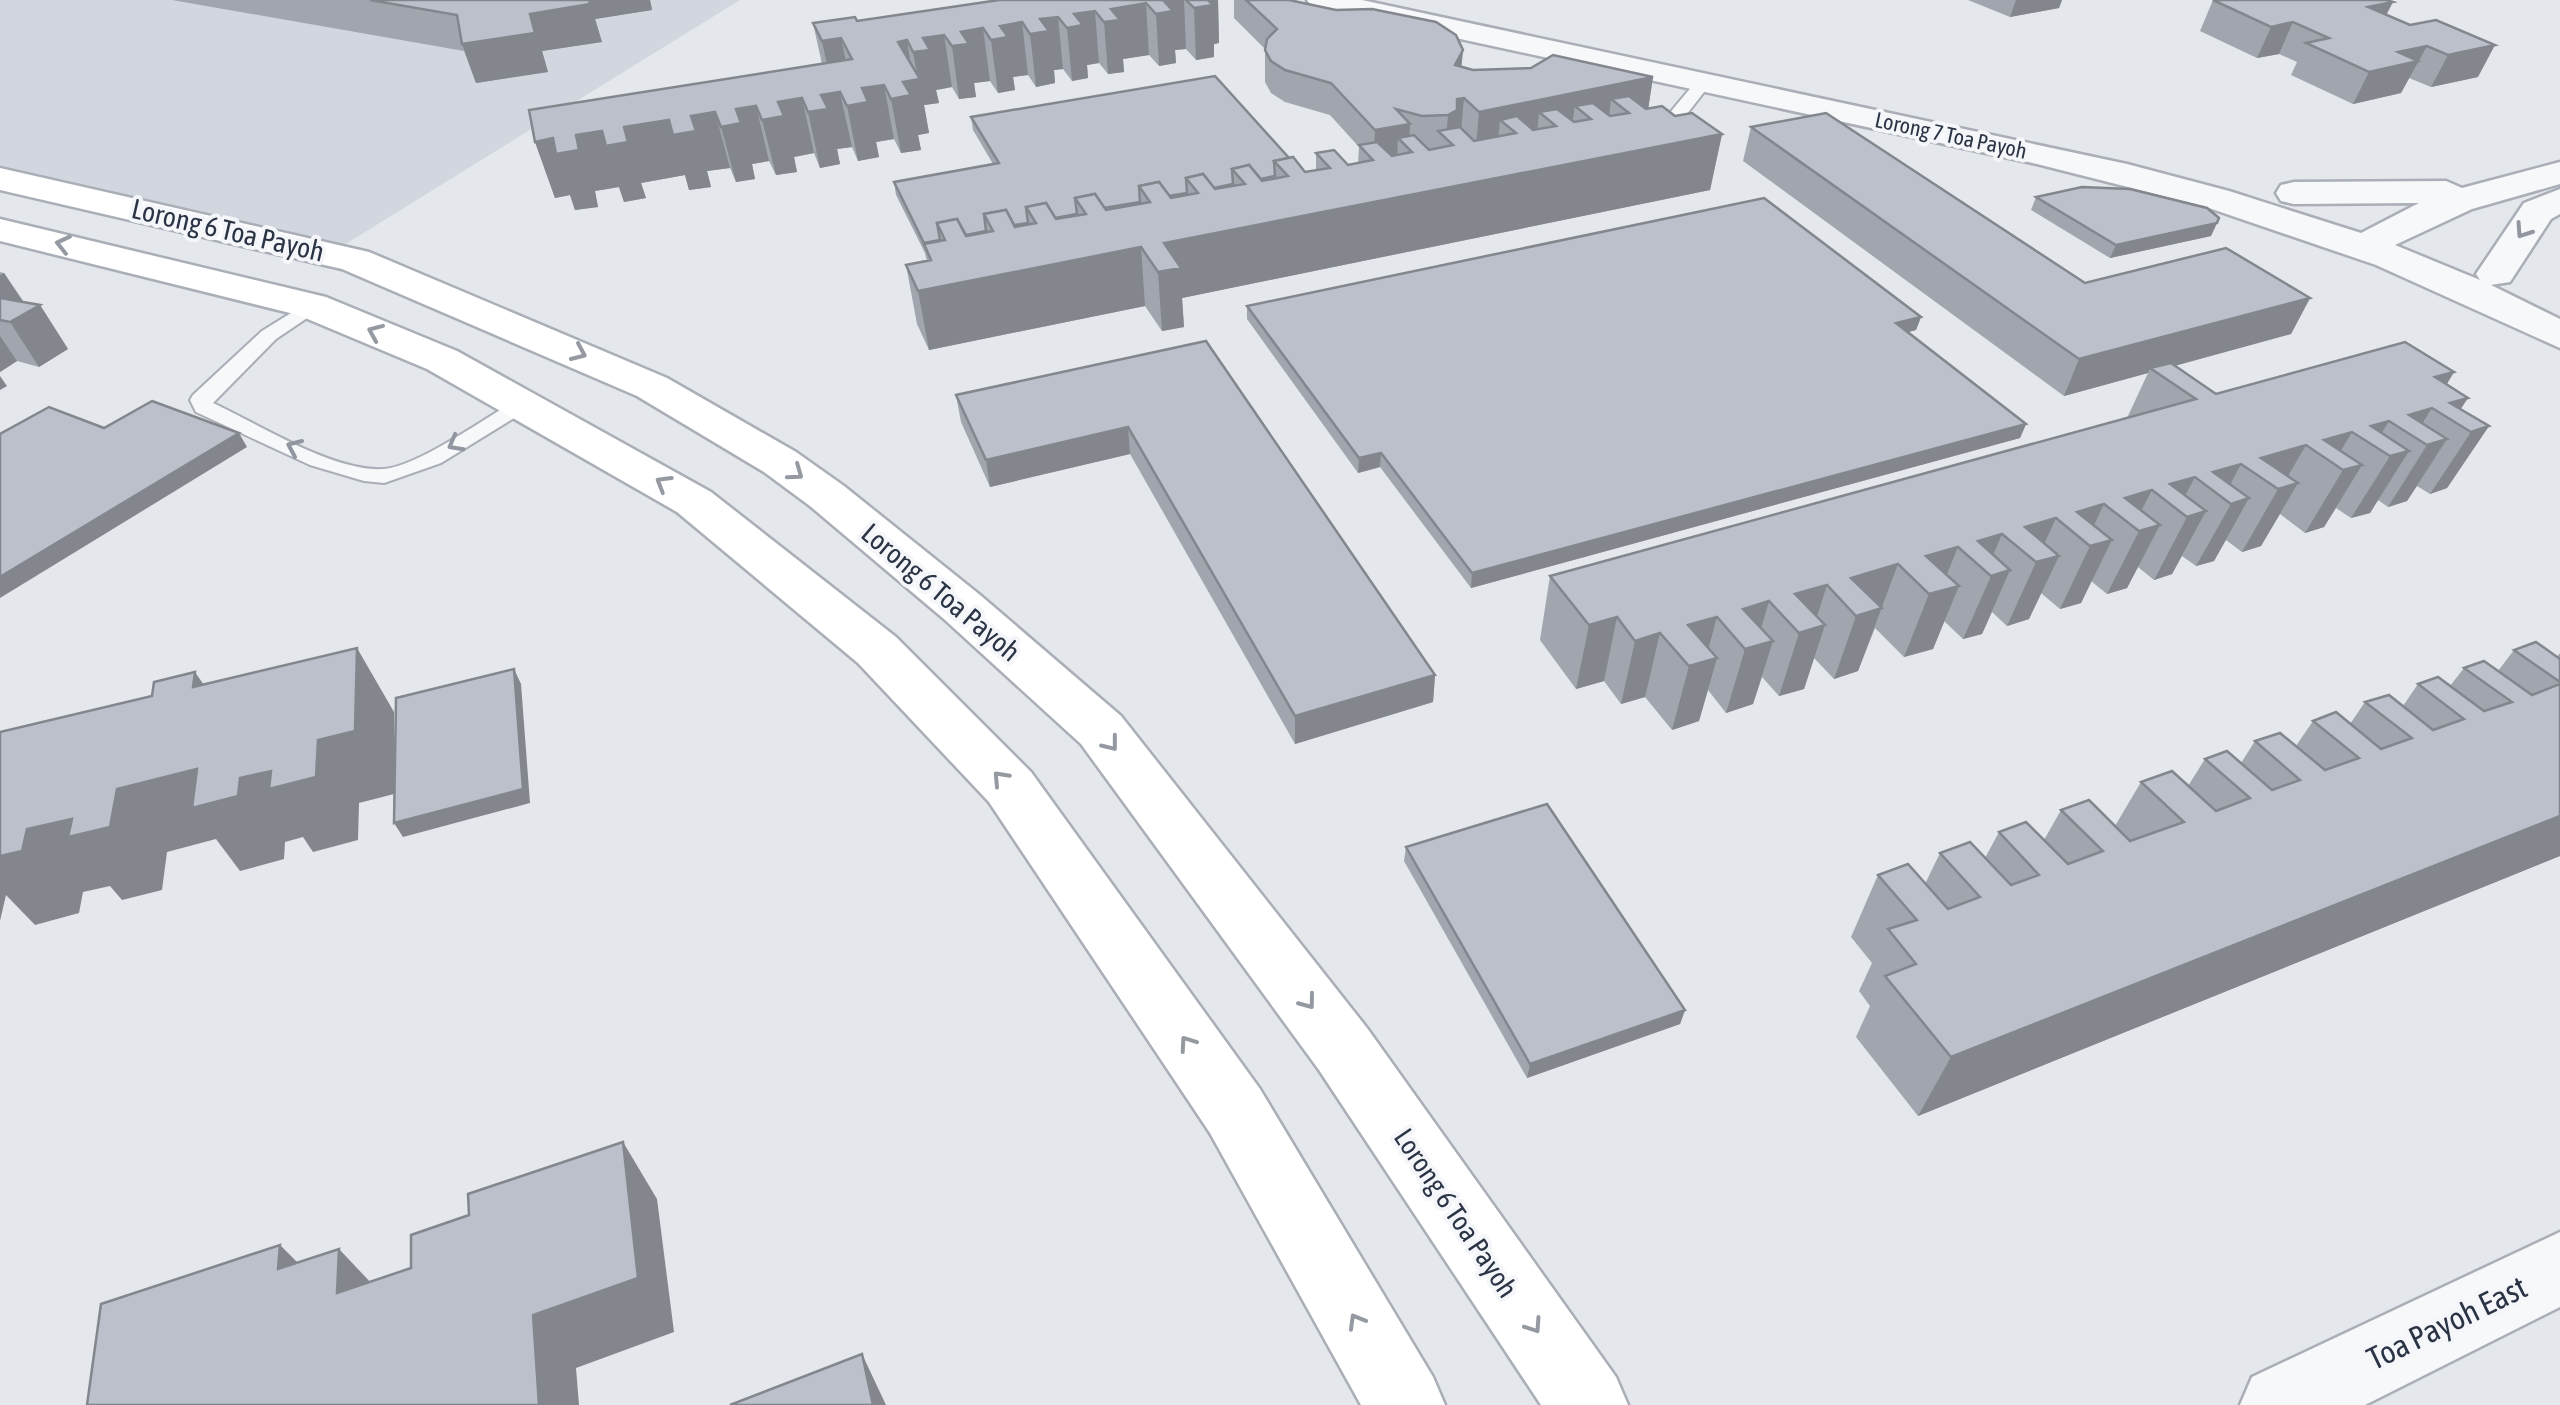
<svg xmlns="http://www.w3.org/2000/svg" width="2560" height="1405" viewBox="0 0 2560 1405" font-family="'Asap Condensed',sans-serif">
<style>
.built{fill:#d2d6de}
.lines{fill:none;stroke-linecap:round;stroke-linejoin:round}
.lane-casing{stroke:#a9aeb7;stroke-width:4}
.street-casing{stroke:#a9aeb7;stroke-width:5}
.secondary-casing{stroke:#a9aeb7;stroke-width:5}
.lane{fill:#f7f8fa;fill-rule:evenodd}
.street{fill:#f7f8fa;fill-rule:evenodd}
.secondary{fill:#fff;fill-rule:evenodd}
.wall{fill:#a1a5ae}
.shaded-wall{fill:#83868d}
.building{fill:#bbc0ca;stroke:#83868d;stroke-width:2.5}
.oneway{stroke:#9196a0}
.oneway2{stroke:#959aa2}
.labels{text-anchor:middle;stroke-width:8;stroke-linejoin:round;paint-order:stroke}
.far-street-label{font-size:22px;fill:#2b3445;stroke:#f4f6f9}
.street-label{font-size:28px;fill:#2b3445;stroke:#f4f6f9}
.near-street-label{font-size:32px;fill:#2b3445;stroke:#f4f6f9}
</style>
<rect width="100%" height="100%" fill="#e4e7ec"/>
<polygon class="built" points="0,0 740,0 344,245 0,165"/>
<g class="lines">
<defs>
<g id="lane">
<polygon points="1698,79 1712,82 1675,129 1638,134 1638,126 1663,121"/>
<path d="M312,300L322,306L319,310L276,339L213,403C259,424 333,472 384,469C416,467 483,420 513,402H529L532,407L441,463L384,483L364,481L310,465L196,412L190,400L193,395L262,331Z"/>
</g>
<g id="street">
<polygon points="1307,0 1362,0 2127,164 2229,191 2361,233 2419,203 2294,204 2281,201 2276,193 2281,185 2294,182 2446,181 2462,188 2560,162 2560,184 2472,209 2395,245 2480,280 2476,274 2524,203 2560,189 2560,214 2551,219 2510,282 2491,285 2560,319 2560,348 2376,265 2203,206 2037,164 1322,9 1311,6"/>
<polygon points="2560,1232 2560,1307 2365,1405 2240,1405 2252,1377"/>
</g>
<g id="secondary">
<polygon points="0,168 369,252 667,378 796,452 844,486 980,595 1121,716 1367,1028 1616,1377 1628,1405 1541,1405 1319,1070 1081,744 944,619 810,506 764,472 637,396 342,269 0,190"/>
<polygon points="0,219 326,297 457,351 711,492 896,637 1031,772 1260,1089 1433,1377 1445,1405 1361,1405 1210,1133 989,802 858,663 677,512 427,369 298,315 0,241"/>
</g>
</defs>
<use href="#lane" class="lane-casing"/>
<use href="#street" class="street-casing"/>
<use href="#secondary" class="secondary-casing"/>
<use href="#lane" class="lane"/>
<use href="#street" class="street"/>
<use href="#secondary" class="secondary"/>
</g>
<g class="wall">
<polygon points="172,0 650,0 652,10 595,19 602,42 542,51 548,72 476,83 464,51"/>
<polygon points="999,0 1218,0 1219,43 1214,44 1214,57 1196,60 1186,49 1175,50 1176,63 1159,66 1149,55 1123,59 1124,72 1108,74 1099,63 1087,65 1088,78 1072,81 1063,69 1054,70 1055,83 1036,87 1028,75 1013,77 1015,90 998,93 990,81 974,83 976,97 959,99 952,87 936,90 939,103 924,105 929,133 918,135 921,150 901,153 894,139 876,142 879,157 858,161 852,147 837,149 840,164 820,168 814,153 794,157 797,172 776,175 769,161 752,164 755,179 736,182 730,168 707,171 711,187 689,190 685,175 641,183 646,198 624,202 619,187 595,191 598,207 575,210 570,195 555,198 535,142 822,64 813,23 857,21"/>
<polygon points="1234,0 1289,0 1463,50 1461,66 1473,70 1653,77 1648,109 1675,116 1722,134 1710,190 1182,298 1184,327 1162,331 1145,306 929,350 917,324 906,265 927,261 925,253 896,195 894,182 993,164 973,130 971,117 1289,158 1305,172 1316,171 1316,153 1348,165 1358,163 1359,147 1330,115 1285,102 1271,93 1265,82 1265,49 1234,18"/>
<polygon points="1968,0 2062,0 2059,8 2010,17"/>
<polygon points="2213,0 2386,15 2410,25 2478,77 2431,87 2409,78 2401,93 2353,104 2291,75 2297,62 2279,54 2257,58 2200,31"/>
<polygon points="1751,127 2085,283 2310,298 2291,334 2175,366 2216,394 2454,372 2447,384 2461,410 2489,426 2447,488 2430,494 2417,486 2407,501 2388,507 2378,500 2370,513 2351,518 2336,508 2324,527 2305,533 2280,514 2261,546 2242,552 2226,540 2214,561 2196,566 2182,556 2172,574 2154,580 2138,567 2127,588 2107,594 2091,581 2081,603 2060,609 2041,593 2029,619 2007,626 1992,612 1982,634 1963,639 1944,621 1933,649 1904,657 1875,628 1858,671 1834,679 1814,658 1804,689 1779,696 1762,677 1753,704 1726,713 1708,690 1699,721 1672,730 1645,697 1621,704 1604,681 1576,689 1540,640 1550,576 2127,418 2148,373 2064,396 1743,161"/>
<polygon points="2036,197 2219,218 2211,236 2110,258 2031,210"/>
<polygon points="0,272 4,273 24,302 40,305 68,349 39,367 17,361 0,372"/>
<polygon points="1247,306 1921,317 1916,330 1908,332 2026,424 2020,438 1471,588 1380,467 1358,473 1247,319"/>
<polygon points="1206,341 1435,675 1433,702 1295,744 1130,454 990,487 961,422 956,395"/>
<polygon points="2514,650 2557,657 2560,653 2560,856 1918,1116 1856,1037 1870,1006 1859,991 1872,963 1851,937 1878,875 1925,884 1940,853 1985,858 1999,832 2044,840 2061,810 2115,826 2141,782 2188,786 2205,759 2241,763 2255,741 2296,746 2313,721 2350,724 2365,702 2403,706 2418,684 2450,686 2464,668 2498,671"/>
<polygon points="1406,847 1685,1010 1680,1024 1527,1078 1404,861"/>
</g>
<g class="shaded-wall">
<polygon points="588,0 650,0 652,10 595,19 602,42 542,51 548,72 476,83 462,44 530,14"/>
<polygon points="1163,0 1184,0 1186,49 1175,50 1176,63 1159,66 1156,14"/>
<polygon points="1202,0 1218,0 1219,43 1214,44 1214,57 1196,60 1194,8"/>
<polygon points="2016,0 2062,0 2059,8 2010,17"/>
<polygon points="2393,2 2377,33 2368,7"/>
<polygon points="1146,3 1149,55 1123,59 1124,72 1108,74 1104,22 1111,9"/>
<polygon points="1095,11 1099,63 1087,65 1088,78 1072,81 1067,28 1074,14"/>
<polygon points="1058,17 1063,69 1054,70 1055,83 1036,87 1030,34 1040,19"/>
<polygon points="1022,22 1028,75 1013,77 1015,90 998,93 991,40 1000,26"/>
<polygon points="2293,22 2279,54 2257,58 2271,27"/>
<polygon points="983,28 990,81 974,83 976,97 959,99 952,46 961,32"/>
<polygon points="944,35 952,87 936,90 939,103 924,105 929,133 918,135 921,150 901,153 891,99 898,42 907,40 913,80 918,79 913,52 923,38"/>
<polygon points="841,38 852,91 840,93 852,147 837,149 840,164 820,168 808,112 821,95 833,93 822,41"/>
<polygon points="2495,45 2478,77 2431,87 2448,55"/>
<polygon points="2427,46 2401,93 2353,104 2369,72 2398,52"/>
<polygon points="1463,50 1460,82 1455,65"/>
<polygon points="1653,77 1648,110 1629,113 1611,99 1609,118 1591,119 1575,106 1572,125 1556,126 1539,112 1537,133 1516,133 1500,120 1498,141 1476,146 1479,112"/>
<polygon points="884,85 894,139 876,142 879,157 858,161 847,106 862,88"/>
<polygon points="802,98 814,153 794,157 797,172 776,175 762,120 778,102"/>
<polygon points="1464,98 1461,131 1446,139 1448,115 1457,99"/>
<polygon points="756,106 769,161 752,164 755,179 736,182 721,127 736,109"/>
<polygon points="715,112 730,168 707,171 711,187 689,190 685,175 641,183 646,198 624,202 619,187 595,191 598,207 575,210 570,195 555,198 535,142"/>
<polygon points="1410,124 1409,149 1398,138 1397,160 1373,164 1375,130"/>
<polygon points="1722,134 1710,190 1182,298 1184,327 1162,331 1158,272 1164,243"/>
<polygon points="2217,223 2211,236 2110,258 2116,245"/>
<polygon points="1141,247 1145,306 929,350 918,291"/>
<polygon points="4,273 29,311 40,305 68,349 39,367 10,322 0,320 0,275"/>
<polygon points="2310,298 2291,334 2155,371 2150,368 2148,373 2064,396 2079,359"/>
<polygon points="1921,317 1916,330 1891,337 1896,323"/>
<polygon points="0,336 17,361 0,372"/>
<polygon points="2454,372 2414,437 2409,415 2435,377"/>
<polygon points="0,376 7,386 0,390"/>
<polygon points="2468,398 2453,421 2450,403"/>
<polygon points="2389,421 2374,446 2371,426"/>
<polygon points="2026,424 2020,438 1471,588 1472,573"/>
<polygon points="2489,426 2447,488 2430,494 2471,432"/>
<polygon points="1128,427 1130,454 990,487 986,460"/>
<polygon points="2352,432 2333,464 2324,440"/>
<polygon points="239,433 247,447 0,598 0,577"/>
<polygon points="2447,439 2407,501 2388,507 2427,445"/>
<polygon points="2306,445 2281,488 2298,483 2261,546 2242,552 2278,489 2261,458"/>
<polygon points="2409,451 2370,513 2351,518 2390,456"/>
<polygon points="1381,453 1380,467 1358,473 1359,458"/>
<polygon points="2241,464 2223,498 2213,472"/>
<polygon points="2362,465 2324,527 2305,533 2343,470"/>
<polygon points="2195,477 2178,509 2170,484"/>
<polygon points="2152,490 2133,527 2125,498"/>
<polygon points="2249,498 2214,561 2196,566 2231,504"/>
<polygon points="2104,504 2086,542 2077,512"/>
<polygon points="2206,511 2172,574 2154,580 2187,517"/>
<polygon points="2056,518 2036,562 2059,556 2029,619 2007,626 2036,562 2025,527"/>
<polygon points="2160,525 2127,588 2107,594 2139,531"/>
<polygon points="2002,534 1986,572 1978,541"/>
<polygon points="2112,540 2081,603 2060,609 2090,546"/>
<polygon points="1958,547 1940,591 1959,586 1933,649 1904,657 1929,594 1926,556"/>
<polygon points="1898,564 1858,671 1834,679 1856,616 1851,578"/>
<polygon points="2010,570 1982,634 1963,639 1991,576"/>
<polygon points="1827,585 1813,629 1825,625 1804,689 1779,696 1799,633 1795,594"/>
<polygon points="1769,601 1756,646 1773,641 1753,704 1726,713 1745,649 1743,609"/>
<polygon points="1617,617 1604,681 1576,689 1589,625"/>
<polygon points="1717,617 1705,661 1717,658 1699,721 1672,730 1689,666 1688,625"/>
<polygon points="1660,633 1645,697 1621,704 1635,641"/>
<polygon points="357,648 394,712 394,794 359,803 358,840 313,852 303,837 285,842 284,859 240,871 216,839 167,852 162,890 122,900 110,886 83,892 79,913 35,925 6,895 0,921 0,837 27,829 117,789 197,769 240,778 318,740"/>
<polygon points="514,669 521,684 530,803 403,837 394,823"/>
<polygon points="195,672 239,736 193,687"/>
<polygon points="1435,675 1433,702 1295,744 1295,716"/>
<polygon points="2560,816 2560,856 1918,1116 1951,1057"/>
<polygon points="1685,1010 1680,1024 1527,1078 1530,1064"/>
<polygon points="623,1142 657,1199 674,1332 576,1368 579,1405 539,1405 533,1315"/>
<polygon points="280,1245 335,1300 278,1269"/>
<polygon points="339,1249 391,1304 337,1293"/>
<polygon points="862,1354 886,1405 873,1405"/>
</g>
<g class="building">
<polygon points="370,0 589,0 590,4 530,14 535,33 462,44 457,15"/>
<polygon points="999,0 1166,0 1163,0 1173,11 1156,14 1146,3 1111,9 1120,20 1104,22 1095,11 1074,14 1083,25 1067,28 1058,17 1040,19 1049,31 1030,34 1022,22 1000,26 1008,37 991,40 983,28 961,32 969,44 952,46 944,35 923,38 930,50 913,52 907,40 898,42 920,79 903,82 911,95 891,99 884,85 862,88 868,102 847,106 840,92 821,95 828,109 808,112 802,98 778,102 784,116 762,120 756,106 736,109 741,123 721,127 715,112 691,116 696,131 673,135 669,120 624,127 628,142 606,146 602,131 576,135 579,150 556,154 553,138 535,142 529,110 852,59 841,38 822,41 813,23 855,17 857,21"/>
<polygon points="1186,0 1208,0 1213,5 1194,8"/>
<polygon points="1246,0 1289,0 1336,10 1372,9 1436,22 1456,35 1463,50 1455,65 1473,70 1531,68 1553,55 1653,77 1479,112 1464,98 1457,99 1457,110 1448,115 1422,116 1396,109 1410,124 1375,130 1331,83 1285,70 1271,61 1265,50 1267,39 1277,29"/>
<polygon points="2213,0 2387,0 2393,2 2368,7 2410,25 2436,20 2495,45 2448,55 2427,46 2398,52 2418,61 2369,72 2306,43 2329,38 2293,22 2271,27"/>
<polygon points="1215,76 1289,158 1274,161 1275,176 1261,179 1249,165 1232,169 1233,184 1214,188 1203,174 1186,178 1187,193 1169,196 1159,182 1139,186 1140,202 1104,208 1095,194 1075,198 1077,214 1055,218 1046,203 1026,207 1028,223 1014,225 1006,210 984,214 986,231 966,235 957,219 937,223 940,240 924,243 894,182 999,163 971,117"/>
<polygon points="1629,96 1646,109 1662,106 1675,116 1692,113 1722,134 1164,243 1181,268 1158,272 1141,247 918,291 906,265 931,260 924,244 945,240 937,223 957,219 966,236 993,231 984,214 1006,210 1015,227 1036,223 1026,207 1046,203 1056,219 1086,214 1075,198 1095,194 1106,210 1150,202 1139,186 1159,182 1171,198 1198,193 1186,178 1203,174 1215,189 1245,184 1232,169 1249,165 1262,181 1288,176 1274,161 1293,157 1305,172 1330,168 1316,153 1334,150 1348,165 1373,160 1359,145 1377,142 1392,156 1412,152 1398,138 1414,135 1429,150 1453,145 1438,131 1460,127 1474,141 1516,133 1500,120 1517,116 1533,130 1556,126 1539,112 1557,109 1574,122 1591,119 1575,106 1593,103 1610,116 1629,113 1611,99"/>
<polygon points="1826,113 2085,283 2226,248 2310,298 2079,359 1751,127"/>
<polygon points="2082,187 2130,189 2207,208 2219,218 2217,223 2116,245 2036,197"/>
<polygon points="1764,198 1921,317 1896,323 2026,424 1472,573 1381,453 1359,458 1247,306"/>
<polygon points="0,298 40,305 10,322 0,320"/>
<polygon points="1206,341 1435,675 1295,716 1128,427 986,460 956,395"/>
<polygon points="2405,342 2454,372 2435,377 2468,398 2450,403 2489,426 2471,432 2432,408 2409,415 2447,439 2427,445 2389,421 2371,426 2409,451 2390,456 2352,432 2324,440 2362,465 2343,470 2306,445 2261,458 2298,483 2278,489 2241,464 2213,472 2249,498 2231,504 2195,477 2170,484 2206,511 2187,517 2152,490 2125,498 2160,525 2139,531 2104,504 2077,512 2112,540 2090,546 2056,518 2025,527 2059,556 2036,562 2002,534 1978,541 2010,570 1991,576 1958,547 1926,556 1959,586 1929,594 1898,564 1851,578 1882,608 1856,616 1827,585 1795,594 1825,625 1799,633 1769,601 1743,609 1773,641 1745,649 1717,617 1688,625 1717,658 1689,666 1660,633 1635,641 1617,617 1589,625 1550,576 2196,399 2150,368 2171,363 2216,394"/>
<polygon points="152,401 239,433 0,577 0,434 49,407 104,428"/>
<polygon points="2536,642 2560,659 2560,682 2514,650"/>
<polygon points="357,648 355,731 318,740 316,777 269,789 271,771 240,778 238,796 192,808 197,769 117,789 110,827 68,837 72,819 27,829 22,851 0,856 0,732 152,696 154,682 195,672 193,687"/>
<polygon points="2484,661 2532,695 2560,684 2560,816 1951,1057 1885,976 1916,964 1888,929 1917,920 1878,875 1908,864 1948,909 1980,897 1940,853 1970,842 2011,885 2039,875 1999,832 2026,822 2068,864 2103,851 2061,810 2089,800 2130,841 2184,822 2141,782 2172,771 2216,811 2250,798 2205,759 2227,751 2272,790 2300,780 2255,741 2280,733 2325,770 2359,758 2313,721 2336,712 2381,749 2412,738 2365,702 2389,695 2433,730 2464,719 2418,684 2438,677 2484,711 2512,702 2464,668"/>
<polygon points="514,669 523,789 394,823 396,698"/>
<polygon points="1547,804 1685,1010 1530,1064 1406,847"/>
<polygon points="623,1142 638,1278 533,1315 539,1405 87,1405 101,1304 280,1245 278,1269 339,1249 337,1293 411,1268 411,1235 469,1215 468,1194"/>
<polygon points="862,1354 873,1405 730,1405"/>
</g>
<defs><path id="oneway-chevron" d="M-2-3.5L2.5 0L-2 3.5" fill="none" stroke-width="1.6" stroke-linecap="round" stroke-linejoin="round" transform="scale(2.5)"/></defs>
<g class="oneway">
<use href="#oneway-chevron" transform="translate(2523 231) rotate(124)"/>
<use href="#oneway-chevron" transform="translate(455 444) rotate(151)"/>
<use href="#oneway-chevron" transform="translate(294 447) rotate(-156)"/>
</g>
<g class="oneway2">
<use href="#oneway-chevron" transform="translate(63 244) rotate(-167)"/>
<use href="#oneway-chevron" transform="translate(375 332) rotate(-157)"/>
<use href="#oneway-chevron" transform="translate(579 353) rotate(24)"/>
<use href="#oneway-chevron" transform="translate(796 473) rotate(36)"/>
<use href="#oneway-chevron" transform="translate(663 483) rotate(-149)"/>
<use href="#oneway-chevron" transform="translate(1111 744) rotate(52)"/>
<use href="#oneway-chevron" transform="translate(1000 778) rotate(-133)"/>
<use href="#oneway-chevron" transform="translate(1308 1002) rotate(53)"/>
<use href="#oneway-chevron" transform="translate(1187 1043) rotate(-125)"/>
<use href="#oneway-chevron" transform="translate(1356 1321) rotate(-120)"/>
<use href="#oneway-chevron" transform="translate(1534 1326) rotate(56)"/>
</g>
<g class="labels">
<g class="far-street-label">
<text transform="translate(1951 135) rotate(12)" y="8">Lorong 7 Toa Payoh</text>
</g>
<g class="street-label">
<text transform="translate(228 230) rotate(13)" y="10">Lorong 6 Toa Payoh</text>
<text transform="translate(941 592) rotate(40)" y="10">Lorong 6 Toa Payoh</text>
<text transform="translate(1456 1213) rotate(56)" y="10">Lorong 6 Toa Payoh</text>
</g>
<g class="near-street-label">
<text transform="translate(2447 1323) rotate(-26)" y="11">Toa Payoh East</text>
</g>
</g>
</svg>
